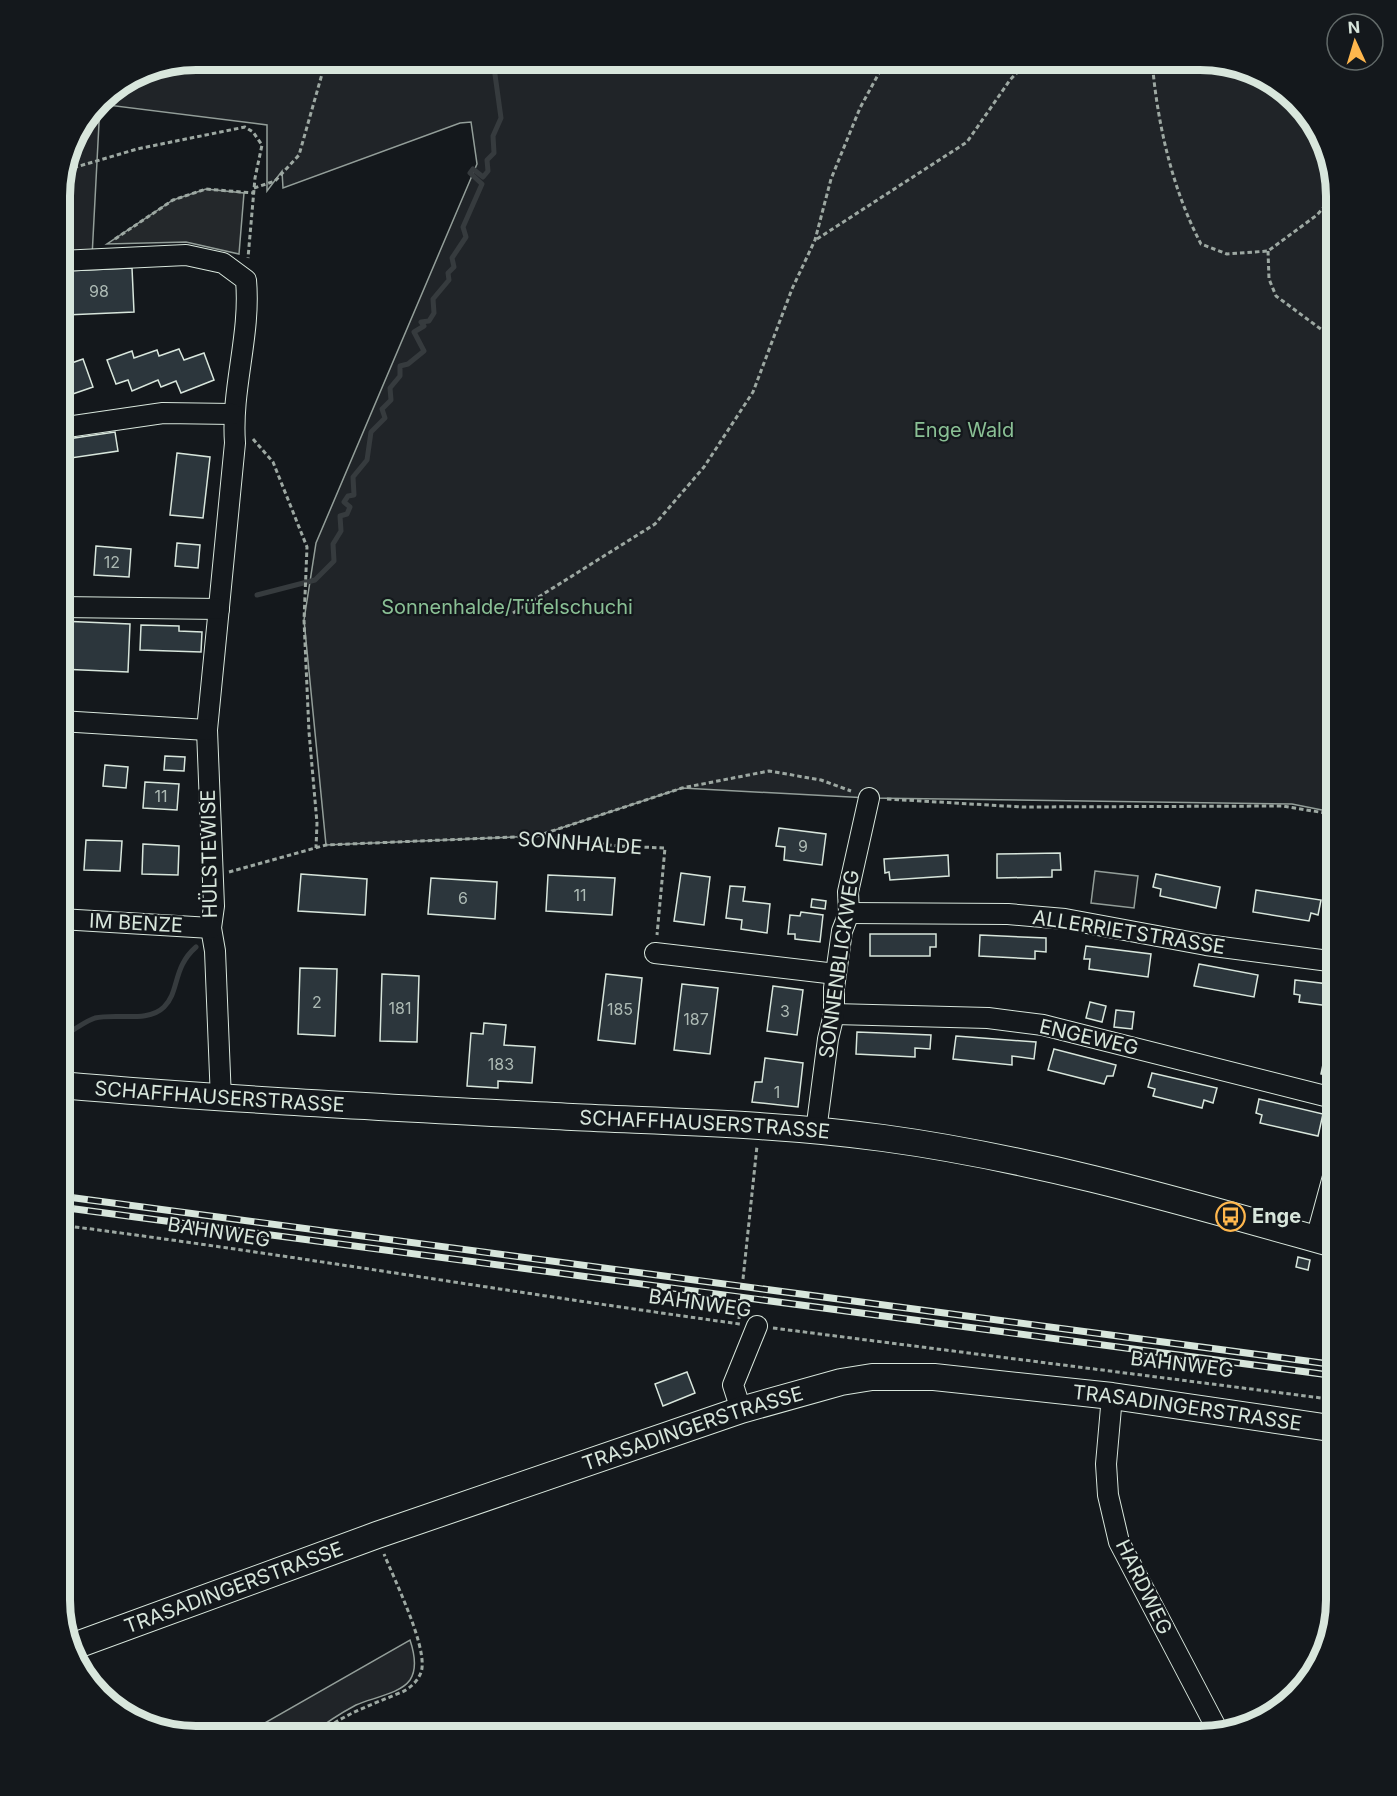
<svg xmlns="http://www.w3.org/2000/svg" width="1397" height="1796" viewBox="0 0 1397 1796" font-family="Inter,sans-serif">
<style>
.green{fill:#202428;stroke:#939e99;stroke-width:1.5}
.parking{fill:#24282b;stroke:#939e99;stroke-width:1.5}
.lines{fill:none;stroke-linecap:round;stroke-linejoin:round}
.stream{stroke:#363b3e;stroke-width:5}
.building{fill:#2c363c;stroke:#d8e6dc;stroke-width:1.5}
.minor-casing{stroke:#d8e6dc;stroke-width:22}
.major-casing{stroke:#d8e6dc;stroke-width:28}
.path{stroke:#9da8a2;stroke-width:3;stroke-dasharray:4.5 3;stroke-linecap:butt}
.minor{stroke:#14181c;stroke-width:20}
.major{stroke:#14181c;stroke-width:26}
.rail-casing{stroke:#d8e6dc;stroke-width:7}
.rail{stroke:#14181c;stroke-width:4.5;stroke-dasharray:14;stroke-linecap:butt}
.labels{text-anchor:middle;stroke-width:4.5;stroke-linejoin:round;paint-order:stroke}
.number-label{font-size:16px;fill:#adbab4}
.park-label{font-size:20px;fill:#8ac095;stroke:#14181c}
.street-label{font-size:20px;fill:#d8e6dc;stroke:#14181c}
.poi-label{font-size:20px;font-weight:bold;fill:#d8e6dc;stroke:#14181c;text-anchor:start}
.rim{fill:none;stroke:#d8e6dc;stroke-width:8}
</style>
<rect width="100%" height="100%" fill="#14181c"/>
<g class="green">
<polygon points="196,60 1209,60 1269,78 1314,121 1337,196 1337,813 1292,804 869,798 682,788 537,836 326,845 304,620 316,543 477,164 471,122 460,123 283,188 282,171 267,191 267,125 100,104 92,257 60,261 60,187 74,136 106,94 144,70"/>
<polygon points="1095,871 1138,876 1134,908 1091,903"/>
<path d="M410,1640C414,1652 418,1668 410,1680C400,1694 371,1698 356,1705C339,1714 324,1724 309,1736H242Z"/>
</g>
<polygon class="parking" points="206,189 244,193 239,254 186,242 107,244 173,200"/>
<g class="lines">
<g class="stream">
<polyline points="257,595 315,580 334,561 333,544 341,531 340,516 347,514 350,507 344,502 348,496 354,495 353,477 367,460 371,432 385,418 382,409 391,400 390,388 400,376 400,366 408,364 424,351 414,332 424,326 421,322 429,321 434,313 433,299 449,280 448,273 454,267 452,258 466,237 463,227 482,184 470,173 473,169 483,177 488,171 487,160 494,153 493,136 501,118 493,60"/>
<path d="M63,1037C73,1030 84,1022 95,1018C116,1013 148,1023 164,1007C180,991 172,968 196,947"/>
</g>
</g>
<g class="building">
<polygon points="132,268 134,312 66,315 64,271"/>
<polygon points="179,349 184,360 204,353 214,380 181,393 176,381 161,387 158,380 132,391 128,380 116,384 107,360 132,351 134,358 157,350 159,356"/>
<polygon points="63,356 66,365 83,359 93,387 64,397 60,387 60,357"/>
<polygon points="115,432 118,451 64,459 61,440"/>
<polygon points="60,439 64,459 60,460"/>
<polygon points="177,453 210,457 203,518 170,515"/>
<polygon points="177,543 200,545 198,568 175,566"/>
<polygon points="60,545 70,546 68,576 60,575"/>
<polygon points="96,546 131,549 129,577 94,575"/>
<polygon points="60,621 130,624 128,672 60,669"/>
<polygon points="141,625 179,626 179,631 202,632 201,652 140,650"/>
<polygon points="165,756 185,757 184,771 164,770"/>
<polygon points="105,765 128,767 126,788 103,786"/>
<polygon points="145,782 179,784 177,810 143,808"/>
<polygon points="779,828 826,834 822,865 784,860 785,847 776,846"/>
<polygon points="86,840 122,841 120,871 84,870"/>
<polygon points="143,844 179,846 178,875 142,874"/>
<polygon points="1060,853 1061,870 1052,870 1052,877 997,878 997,854"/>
<polygon points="948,855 949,876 890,880 889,872 885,873 884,859"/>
<polygon points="681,873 710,877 704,925 674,921"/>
<polygon points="301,874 367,879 365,915 298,911"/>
<polygon points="1156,874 1220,887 1216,908 1160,896 1161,889 1153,887"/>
<polygon points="548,875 615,878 612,915 546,911"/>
<polygon points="431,878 497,882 495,919 428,914"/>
<polygon points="730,886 745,887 743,901 770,904 767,933 741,929 742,920 726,918"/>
<polygon points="1256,890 1321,900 1318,915 1311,913 1309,921 1253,912"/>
<polygon points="812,899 826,901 825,909 811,907"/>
<polygon points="801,912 823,915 820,942 795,939 795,934 788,934 790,915 800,916"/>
<polygon points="870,934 936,934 936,947 930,947 930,956 870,956"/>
<polygon points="980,935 1046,938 1046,952 1035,951 1035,959 979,956"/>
<polygon points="1086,946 1151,954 1148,977 1089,969 1090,959 1084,959"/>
<polygon points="1199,964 1258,975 1254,997 1194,986"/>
<polygon points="300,968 337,969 335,1036 298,1034"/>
<polygon points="382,974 419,976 417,1042 380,1041"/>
<polygon points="606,974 642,978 635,1044 598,1040"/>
<polygon points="1295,980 1337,985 1337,1007 1299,1002 1300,995 1294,994"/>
<polygon points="682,984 718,988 710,1054 674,1050"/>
<polygon points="773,986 803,990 797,1035 767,1031"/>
<polygon points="1090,1002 1106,1006 1102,1022 1086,1018"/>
<polygon points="1116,1010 1134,1012 1132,1029 1114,1027"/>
<polygon points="484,1023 506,1025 504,1045 535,1047 532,1083 498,1081 498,1088 467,1086 471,1033 483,1034"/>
<polygon points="857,1032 931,1035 930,1049 915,1048 915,1057 856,1054"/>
<polygon points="956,1036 1036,1042 1034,1059 1012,1056 1012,1065 953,1059"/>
<polygon points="1054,1049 1116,1065 1113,1076 1107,1076 1104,1084 1048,1070"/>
<polygon points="1325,1055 1337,1058 1337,1077 1321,1074"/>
<polygon points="765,1058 803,1063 798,1107 752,1102 755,1082 762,1082"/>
<polygon points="1152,1073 1217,1088 1213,1103 1204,1100 1202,1108 1153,1096 1155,1089 1148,1087"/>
<polygon points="1259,1099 1323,1114 1318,1136 1260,1123 1262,1115 1256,1113"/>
<polygon points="1298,1257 1310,1260 1308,1270 1296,1267"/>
<polygon points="687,1372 695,1393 663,1406 655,1384"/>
</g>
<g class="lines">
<defs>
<g id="minor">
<path d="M60,261L186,255L223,263L246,280C251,335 231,388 235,443L207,730L214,906L211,928L215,951L221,1100"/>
<polyline points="60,428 163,413 233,414"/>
<polyline points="60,607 219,609"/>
<polyline points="60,721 207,730"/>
<polyline points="849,913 1008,914 1065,919 1206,945 1337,962"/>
<polyline points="60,919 211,928"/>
<polyline points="655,953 836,974"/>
<polyline points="834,1014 988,1018 1043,1025 1337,1099"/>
<polyline points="816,1131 828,1039 834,1014 834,988 842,931 849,913 848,892 869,798"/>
<polyline points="1316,1239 1337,1162"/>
<polyline points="1112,1396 1106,1464 1108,1495 1119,1542 1218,1731"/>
<polyline points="741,1410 733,1385 757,1326"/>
</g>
<g id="major">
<path id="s1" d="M60,1085C231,1100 401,1108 572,1117C675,1122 780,1124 883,1138C1038,1159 1187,1203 1337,1245"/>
<path id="s2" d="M74,1646L377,1535L741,1410L841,1382L872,1377H934L1112,1396L1337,1429"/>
</g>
</defs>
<use href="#minor" class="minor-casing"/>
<use href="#major" class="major-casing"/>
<g class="path">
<path d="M1152,60C1157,122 1172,189 1201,244L1227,254L1268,251L1317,215L1336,193"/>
<polyline points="66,167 76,167 137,149 245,127 253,132 262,145 255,178 248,258"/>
<polyline points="254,188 275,181 299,155 326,60"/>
<polyline points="115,239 173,200 206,189 254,193"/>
<polyline points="817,239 967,142 1010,80 1029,60"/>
<polyline points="1268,251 1269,279 1276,296 1337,341"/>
<polyline points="253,439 273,462 307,547 304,620 309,732 317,823 316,848"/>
<polyline points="513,613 655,524 704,467 753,392 792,289 815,240 831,179 860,108 886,60"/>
<polyline points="887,799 1022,807 1283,806 1337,815"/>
<polyline points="537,836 682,788 769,771 821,780 851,791"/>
<polyline points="60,869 67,738"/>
<polyline points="229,872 326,845 537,836 618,846 665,848 657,935"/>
<path d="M60,1225C287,1254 513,1293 740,1324"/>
<polyline points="743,1279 757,1146"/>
<polyline points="739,1319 740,1305"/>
<polyline points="773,1328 1337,1400"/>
<path d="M316,1736C343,1714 371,1705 402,1692C411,1688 421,1678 422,1668C425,1642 395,1581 384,1554"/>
</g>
<use href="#minor" class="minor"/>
<use href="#major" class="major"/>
<defs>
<g id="rail">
<polyline points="60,1196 1337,1365"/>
<polyline points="60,1207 1337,1376"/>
</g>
</defs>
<use href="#rail" class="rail-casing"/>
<use href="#rail" class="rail"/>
</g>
<defs>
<symbol id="bus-ring" viewBox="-11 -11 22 22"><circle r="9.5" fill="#14181c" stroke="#ffb74d" stroke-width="1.5"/><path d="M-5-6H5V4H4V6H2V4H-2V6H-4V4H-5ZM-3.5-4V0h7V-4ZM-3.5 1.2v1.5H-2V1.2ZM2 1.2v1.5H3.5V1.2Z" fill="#ffb74d"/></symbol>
</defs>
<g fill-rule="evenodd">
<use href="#bus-ring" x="1214" y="1200" width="33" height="33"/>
</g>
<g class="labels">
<g class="number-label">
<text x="99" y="297">98</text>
<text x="112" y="568">12</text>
<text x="161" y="802">11</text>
<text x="803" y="852">9</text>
<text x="580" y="901">11</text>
<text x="463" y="904">6</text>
<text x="317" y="1008">2</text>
<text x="400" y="1014">181</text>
<text x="620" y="1015">185</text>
<text x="785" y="1017">3</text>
<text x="696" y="1025">187</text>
<text x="501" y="1070">183</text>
<text x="777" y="1098">1</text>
</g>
<g class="park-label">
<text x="964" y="437">Enge Wald</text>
<text x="507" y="614">Sonnenhalde/Tüfelschuchi</text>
</g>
<g class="street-label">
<text transform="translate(580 843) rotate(4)" y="7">SONNHALDE</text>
<text transform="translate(209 854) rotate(-91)" y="7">HÜLSTEWISE</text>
<text transform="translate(136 923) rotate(3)" y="7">IM BENZE</text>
<text transform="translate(1129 932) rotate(9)" y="7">ALLERRIETSTRASSE</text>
<text transform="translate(839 964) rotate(-82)" y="7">SONNENBLICKWEG</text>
<text transform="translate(1089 1037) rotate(13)" y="7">ENGEWEG</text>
<text dy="7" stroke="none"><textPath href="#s1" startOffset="160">SCHAFFHAUSERSTRASSE</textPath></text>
<text dy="7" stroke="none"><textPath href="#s1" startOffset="646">SCHAFFHAUSERSTRASSE</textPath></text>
<text transform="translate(219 1232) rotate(9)" y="7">BAHNWEG</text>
<text transform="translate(700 1303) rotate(8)" y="7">BAHNWEG</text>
<text transform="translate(1182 1364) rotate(7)" y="7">BAHNWEG</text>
<text dy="7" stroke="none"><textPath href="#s2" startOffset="1160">TRASADINGERSTRASSE</textPath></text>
<text dy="7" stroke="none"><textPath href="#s2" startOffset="656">TRASADINGERSTRASSE</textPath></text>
<text dy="7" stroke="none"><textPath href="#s2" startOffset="170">TRASADINGERSTRASSE</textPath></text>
<text transform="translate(1144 1587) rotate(64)" y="7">HARDWEG</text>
</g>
<g class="poi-label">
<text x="1252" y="1223">Enge</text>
</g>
</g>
<path d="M0 0H1397V1796H0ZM196 70H1200A126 126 0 0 1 1326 196V1600A126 126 0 0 1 1200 1726H196A126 126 0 0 1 70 1600V196A126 126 0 0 1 196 70Z" fill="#14181c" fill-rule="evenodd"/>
<path class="rim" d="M196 70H1200A126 126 0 0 1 1326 196V1600A126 126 0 0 1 1200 1726H196A126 126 0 0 1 70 1600V196A126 126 0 0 1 196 70Z"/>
<g transform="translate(1355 42) rotate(356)"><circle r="28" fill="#14181c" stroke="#626a69" stroke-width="1.5"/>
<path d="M0-4.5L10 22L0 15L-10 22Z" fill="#ffb74d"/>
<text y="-9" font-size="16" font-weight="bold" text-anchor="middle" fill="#d8e6dc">N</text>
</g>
</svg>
